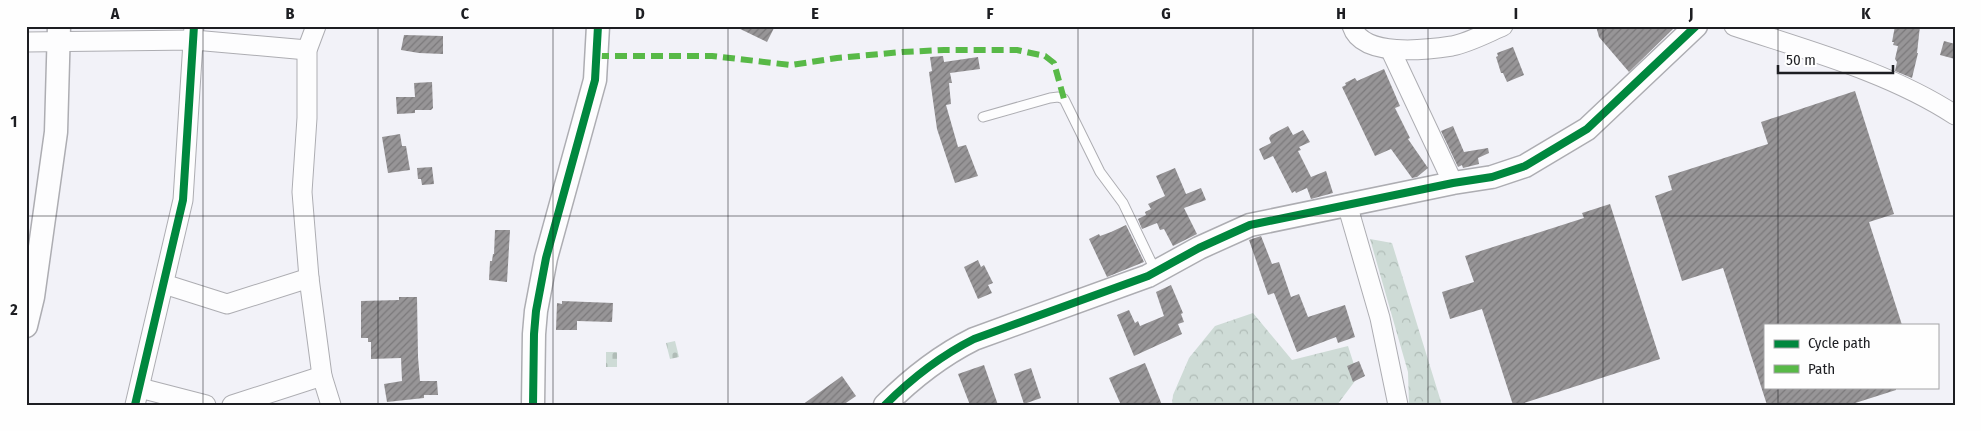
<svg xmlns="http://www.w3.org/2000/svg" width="1981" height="431" viewBox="0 0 1981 431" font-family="'Fira Sans Condensed',sans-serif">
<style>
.forest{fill:url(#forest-crowns)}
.cemetery{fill:url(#cemetery-stones)}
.building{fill:url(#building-hatch)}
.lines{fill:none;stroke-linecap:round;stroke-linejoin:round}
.service-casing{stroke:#adadb2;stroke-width:11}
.minor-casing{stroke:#adadb2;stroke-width:21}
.tertiary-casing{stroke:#adadb2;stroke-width:25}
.service{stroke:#fdfdfe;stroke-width:9}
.minor{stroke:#fdfdfe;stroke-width:19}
.tertiary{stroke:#fdfdfe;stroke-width:22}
.quiet{stroke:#58b947;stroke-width:6;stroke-dasharray:12 6;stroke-linecap:butt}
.cycleway-casing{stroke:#fefefe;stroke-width:11}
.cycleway{stroke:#00873e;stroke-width:8}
.grid{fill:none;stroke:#1d1e22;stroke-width:1;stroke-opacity:0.55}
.neatline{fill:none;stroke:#1d1e22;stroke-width:2}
.grid-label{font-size:16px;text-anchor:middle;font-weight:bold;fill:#1d1e22}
</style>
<defs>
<pattern id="forest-crowns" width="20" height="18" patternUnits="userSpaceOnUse" patternTransform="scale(1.25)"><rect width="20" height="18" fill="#cedbd6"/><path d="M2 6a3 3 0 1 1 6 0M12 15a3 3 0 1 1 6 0" fill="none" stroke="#b0bcb7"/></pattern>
<pattern id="cemetery-stones" width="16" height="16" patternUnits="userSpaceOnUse" patternTransform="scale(1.25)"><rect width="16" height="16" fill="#cedbd6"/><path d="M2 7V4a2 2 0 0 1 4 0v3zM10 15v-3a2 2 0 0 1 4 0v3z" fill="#b0bcb7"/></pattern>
<pattern id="building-hatch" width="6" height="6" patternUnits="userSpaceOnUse" patternTransform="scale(1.25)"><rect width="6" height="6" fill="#979597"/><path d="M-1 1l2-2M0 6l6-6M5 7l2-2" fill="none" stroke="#7b797b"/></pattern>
</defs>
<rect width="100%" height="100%" fill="#f2f2f8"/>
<g class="forest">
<polygon points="1370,239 1392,243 1442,405 1409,405 1408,372"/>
<polygon points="1253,313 1292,360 1348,346 1358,377 1337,405 1172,405 1173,395 1189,358 1215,326"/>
</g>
<g class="cemetery">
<polygon points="675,341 679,357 670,359 666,343"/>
<rect x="606" y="352" width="11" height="15"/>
</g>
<g class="building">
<polygon points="734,26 775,26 767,42"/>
<polygon points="1596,26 1676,26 1629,72 1599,37"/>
<polygon points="1895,26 1920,26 1917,53 1918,53 1912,78 1895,71 1897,62 1895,59 1898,46 1893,45 1894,42 1892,42"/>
<polygon points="404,35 443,36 443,54 419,53 401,50"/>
<polygon points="1944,41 1955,44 1955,59 1940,55"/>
<polygon points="1513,47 1524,75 1507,82 1503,73 1501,73 1496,57 1498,56 1497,53"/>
<polygon points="943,56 944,62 978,57 980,69 950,73 952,83 949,83 951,104 946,105 958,147 966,145 978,176 955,183 937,129 929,72 932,71 930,57"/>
<polygon points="1384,69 1400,106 1395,108 1410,138 1408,139 1428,168 1417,177 1412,178 1391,149 1375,156 1342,87 1346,85 1345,83 1355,78 1357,81"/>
<polygon points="432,82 433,108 431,110 415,110 415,113 397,114 396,97 415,97 414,83"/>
<polygon points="1855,91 1894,214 1869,222 1902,325 1765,325 1765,387 1896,387 1896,390 1849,405 1767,405 1723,268 1682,281 1655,196 1672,190 1668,176 1768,144 1761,122"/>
<polygon points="1288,126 1293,135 1303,130 1310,142 1299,147 1301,150 1298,151 1311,177 1326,171 1333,193 1311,199 1307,188 1296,193 1295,191 1292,193 1273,156 1264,160 1259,149 1271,143 1269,138 1271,135"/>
<polygon points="1453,126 1464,152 1488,148 1489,153 1478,158 1479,164 1463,168 1462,165 1458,167 1441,131"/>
<polygon points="400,134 402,146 406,146 410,170 388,173 382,137"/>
<polygon points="432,167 434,184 422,185 421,179 418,179 417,168"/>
<polygon points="1175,168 1186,194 1201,188 1206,200 1184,208 1197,234 1173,246 1164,229 1160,230 1157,223 1142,229 1138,219 1146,215 1145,212 1151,209 1148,204 1165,196 1156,176"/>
<polygon points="1610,204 1660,359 1518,405 1513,405 1482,309 1450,319 1442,292 1474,282 1465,256 1584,218 1582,213"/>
<polygon points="1126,225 1144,262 1107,277 1089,239 1099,234 1100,236 1111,232"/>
<polygon points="495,230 510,230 507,282 489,280 490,261 492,261 493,254 494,254"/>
<polygon points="1261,236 1272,264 1279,262 1291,297 1299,294 1308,317 1345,305 1355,337 1338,343 1336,337 1297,352 1274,293 1268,295 1249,240"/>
<polygon points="978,260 981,267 984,265 993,283 988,285 992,293 978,299 964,267"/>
<polygon points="1171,285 1183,313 1181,314 1184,322 1178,324 1182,334 1134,356 1117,315 1129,310 1135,323 1138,321 1140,326 1164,316 1156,292"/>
<polygon points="399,297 417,297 418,357 420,381 437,381 438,395 424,395 424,398 387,402 384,384 402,381 401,358 371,359 371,342 368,342 368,338 361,338 361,301 399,300"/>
<polygon points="562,301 613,303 612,322 577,321 577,330 556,330 557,303 562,304"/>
<polygon points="1359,361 1365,376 1353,382 1347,366"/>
<polygon points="1145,363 1162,405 1121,405 1109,378"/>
<polygon points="984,365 998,405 970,405 958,374"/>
<polygon points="1031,368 1041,398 1024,404 1014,374"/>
<polygon points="842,376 856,396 843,405 802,405"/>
</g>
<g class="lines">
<defs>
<polyline id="service" points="983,117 1050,98 1058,97 1064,99 1100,172 1123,203 1156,272"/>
<g id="minor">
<polyline points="316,26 307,50 307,118 302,192 309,278 322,376 331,405"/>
<path d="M1352,26C1362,58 1426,50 1452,46C1468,43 1487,33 1503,26"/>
<path d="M1734,26C1809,51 1889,72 1955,115"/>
<polyline points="26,42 194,40 307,50"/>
<polyline points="1391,51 1453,183"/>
<polyline points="1347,204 1380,318 1398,405"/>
<polyline points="164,284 227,304 309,278"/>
<polyline points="140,388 206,405"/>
<polyline points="135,405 183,200 194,26"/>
<polyline points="232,405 322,376"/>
</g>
<g id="tertiary">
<polyline points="26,326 33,297 56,132 59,26"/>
<polyline points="533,405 534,334 536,311 546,258 595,80 598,26"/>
<path d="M885,405C912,378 940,356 974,339L1148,276L1199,248L1250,225L1453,183L1492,177L1525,166L1587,129L1696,26"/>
</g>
</defs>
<use href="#service" class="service-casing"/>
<use href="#minor" class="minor-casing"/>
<use href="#tertiary" class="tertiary-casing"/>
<use href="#service" class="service"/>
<use href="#minor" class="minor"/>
<use href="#tertiary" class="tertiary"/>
<polyline class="quiet" points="597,56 712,56 791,65 837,58 902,52 944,50 1017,50 1045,56 1054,63 1064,99"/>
<defs>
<g id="cycleway">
<polyline points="135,405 183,200 194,26"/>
<polyline points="533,405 534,334 536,311 546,258 595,80 598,26"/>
<path d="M885,405C912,378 940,356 974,339L1148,276L1199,248L1250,225L1453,183L1492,177L1525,166L1587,129L1696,26"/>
</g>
</defs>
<use href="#cycleway" class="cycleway-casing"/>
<use href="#cycleway" class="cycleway"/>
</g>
<path class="grid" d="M203,26V405M378,26V405M553,26V405M728,26V405M903,26V405M1078,26V405M1253,26V405M1428,26V405M1603,26V405M1778,26V325M26,216H1955M1778,387V405"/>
<rect width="1981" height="431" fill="none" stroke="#fefefe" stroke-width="55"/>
<rect x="1764" y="324" width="175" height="65" fill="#fefefe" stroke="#a4a4a6"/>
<rect x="1774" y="340" width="25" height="8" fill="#00873e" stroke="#a4a4a6"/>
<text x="1808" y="348" font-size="15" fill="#1d1e22">Cycle path</text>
<rect x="1774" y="365" width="25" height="8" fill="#58b947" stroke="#a4a4a6"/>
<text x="1808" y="374" font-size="15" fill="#1d1e22">Path</text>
<path d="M1778 65v8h115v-8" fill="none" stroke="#1d1e22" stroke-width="2.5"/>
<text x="1786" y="65" font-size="15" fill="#1d1e22" stroke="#fefefe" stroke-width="4" paint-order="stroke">50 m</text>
<rect x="28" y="28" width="1926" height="376" class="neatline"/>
<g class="grid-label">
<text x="115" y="19">A</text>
<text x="290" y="19">B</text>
<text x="465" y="19">C</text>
<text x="640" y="19">D</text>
<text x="815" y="19">E</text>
<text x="990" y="19">F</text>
<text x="1166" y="19">G</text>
<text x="1341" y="19">H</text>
<text x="1516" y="19">I</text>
<text x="1691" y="19">J</text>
<text x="1866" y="19">K</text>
<text x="14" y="127">1</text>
<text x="14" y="315">2</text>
</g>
</svg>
